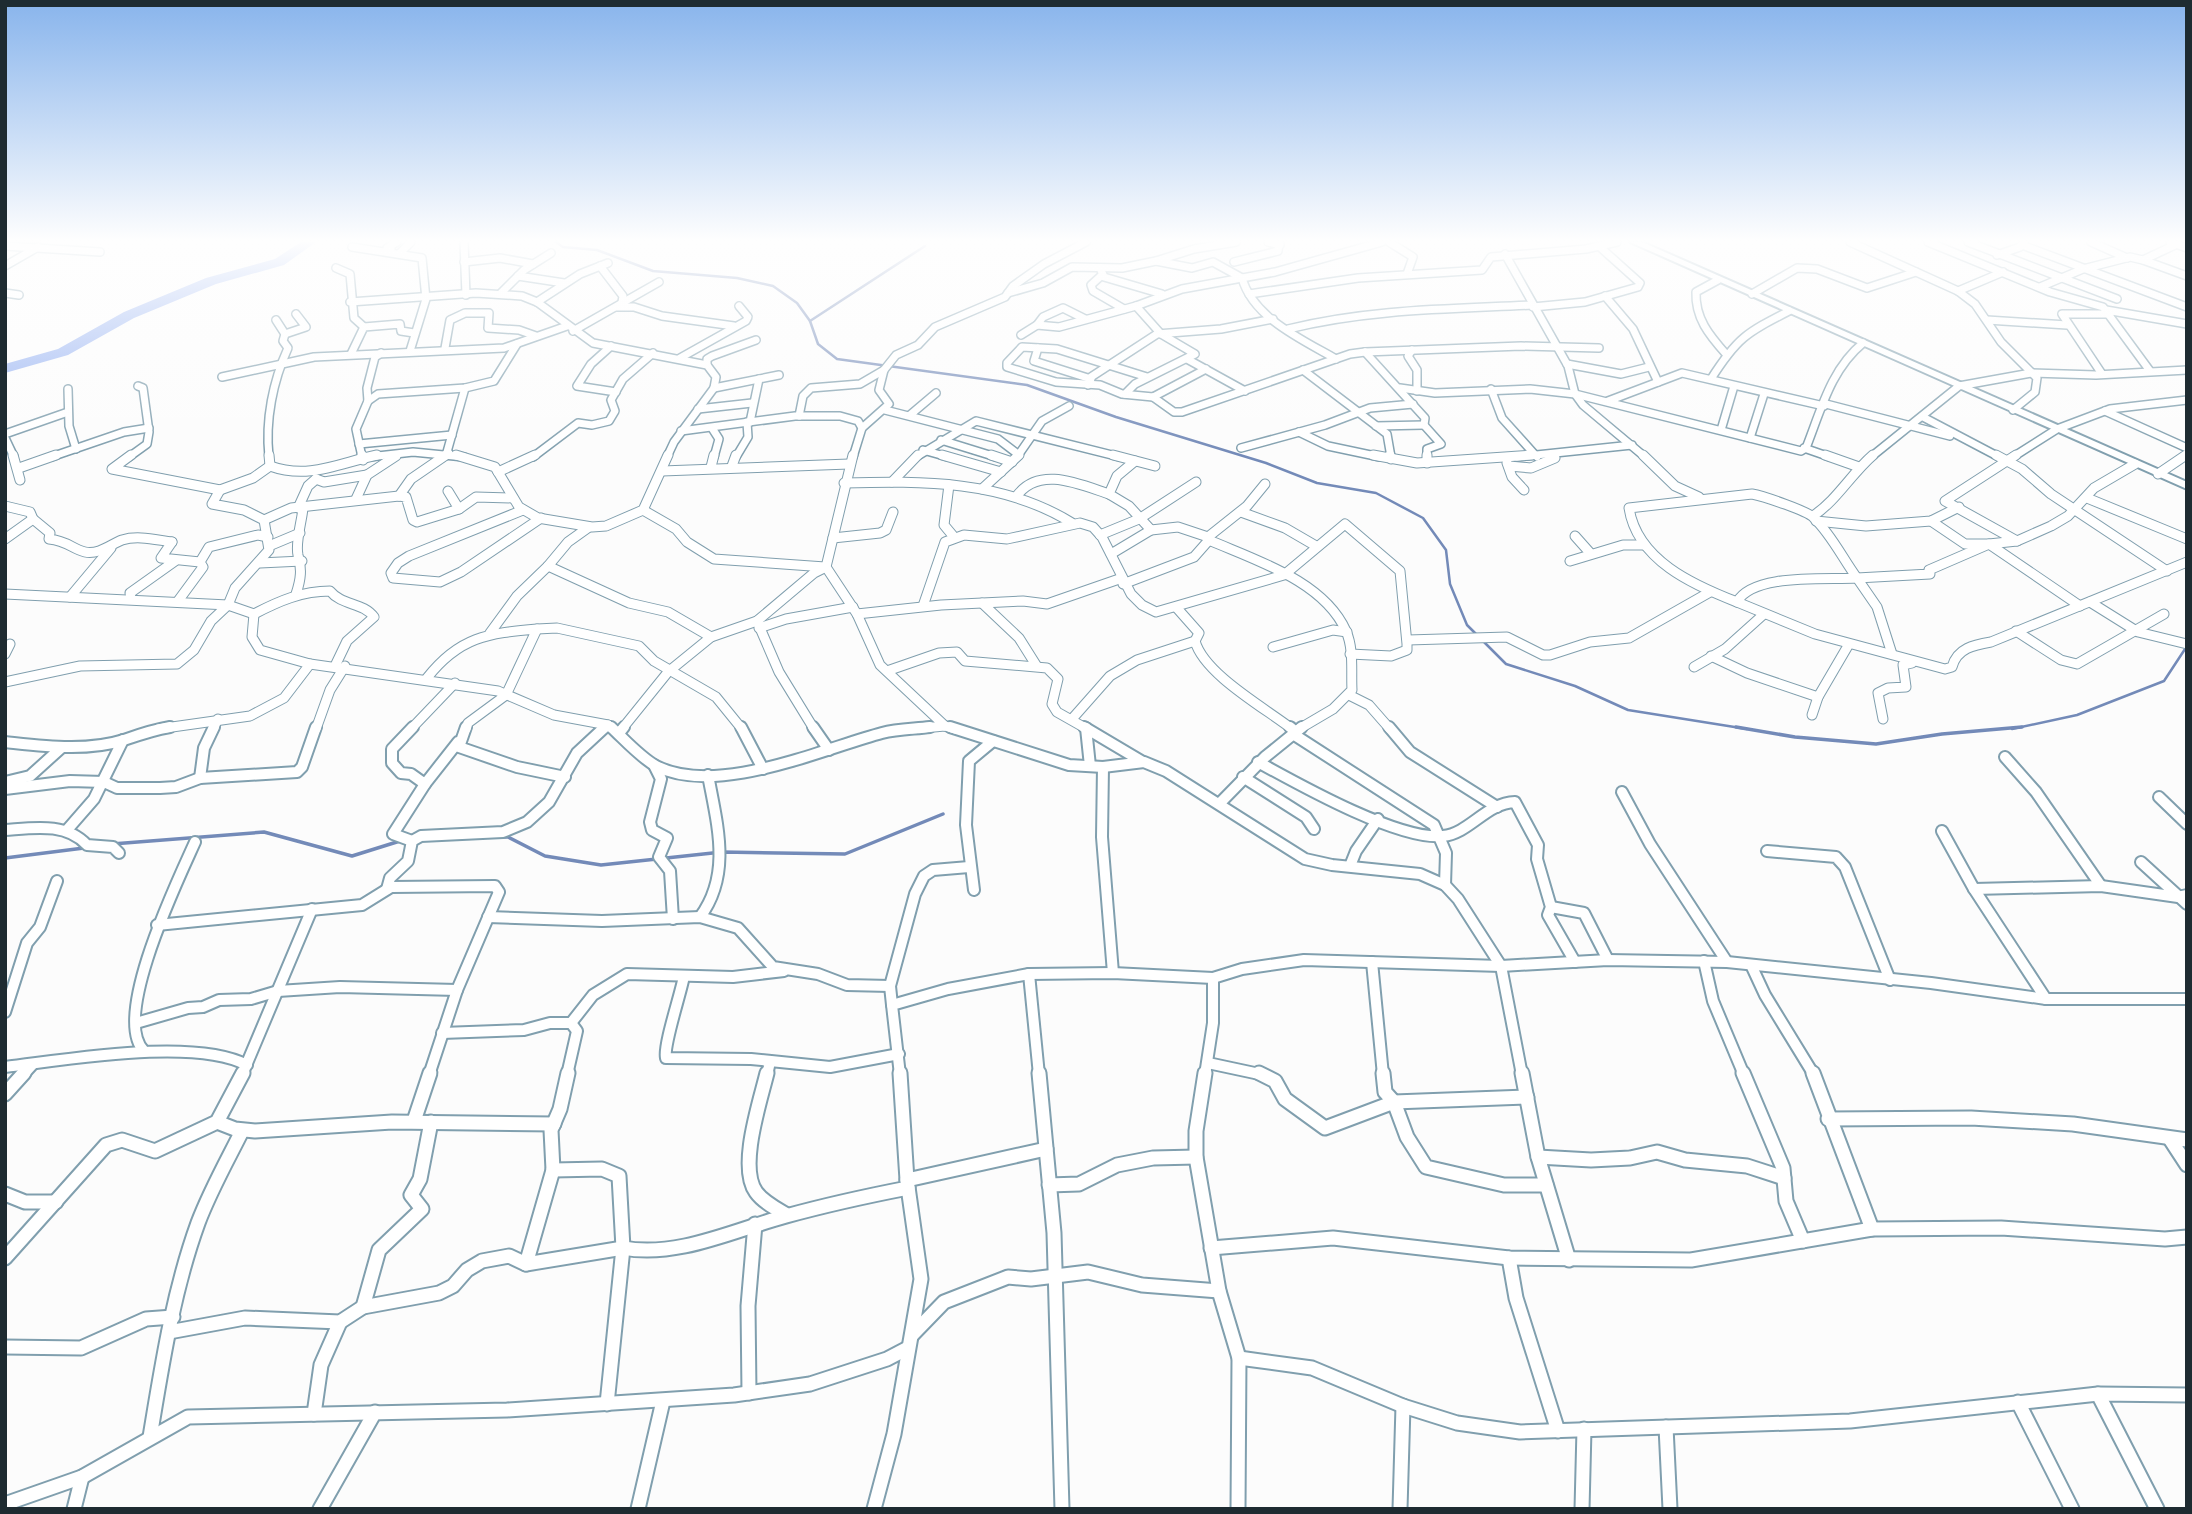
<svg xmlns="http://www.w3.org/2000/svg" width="2192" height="1514" viewBox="0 0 2192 1514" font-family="Manrope,sans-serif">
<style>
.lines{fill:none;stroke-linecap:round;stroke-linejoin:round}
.stream-far1{stroke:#738ab8;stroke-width:2.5}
.stream{stroke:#738ab8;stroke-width:3.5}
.river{fill:#98b3f2;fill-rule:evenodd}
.street-far3-casing{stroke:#809fae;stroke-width:10}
.street-far2-casing{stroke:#809fae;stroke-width:11}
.street-far1-casing{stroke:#809fae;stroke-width:14}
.street-casing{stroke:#809fae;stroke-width:17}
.secondary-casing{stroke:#809fae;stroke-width:4}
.street-far3{stroke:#fff;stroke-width:7}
.street-far2{stroke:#fff;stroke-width:9}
.street-far1{stroke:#fff;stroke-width:10}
.street{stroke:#fff;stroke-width:13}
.secondary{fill:#fff;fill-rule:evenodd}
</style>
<rect width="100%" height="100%" fill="#fcfcfc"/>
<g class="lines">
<g class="stream-far1">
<polyline points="556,242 563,247 597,250 653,271 737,278 773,286 797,303 810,321 818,344 837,359 1027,385 1116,417 1266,463 1317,483 1376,493 1423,518 1446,550 1450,584 1467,625 1506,664 1575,686 1628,710 1747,729"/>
<polyline points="810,321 925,246"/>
<polyline points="2012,729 2077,715 2164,681 2187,646"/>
</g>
<g class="stream">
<polyline points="1736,727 1795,737 1876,744 1942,734 2022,727"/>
<polyline points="501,837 508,837 545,856 601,865 722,852 845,854 943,814"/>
<polyline points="112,844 264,832 352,856 400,841"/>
<polyline points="5,858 84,848"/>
</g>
<polygon class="river" points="301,242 316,242 284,265 216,284 134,318 68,355 5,373 5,364 58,349 124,312 206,278 275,259"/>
<defs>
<g id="street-far3">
<polyline points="464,242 466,295"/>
<polyline points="1268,242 1280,245"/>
<polyline points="1389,242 1413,257 1407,274"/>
<polyline points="1850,242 1958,291 1975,304 2001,342 2037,378 2035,392 2013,410"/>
<polyline points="1928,242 2050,292 2103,307 2150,371"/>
<polyline points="1968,242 2117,299"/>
<polyline points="2091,242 2127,258"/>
<polyline points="2170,242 2187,248"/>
<polyline points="2022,245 2187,307"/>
<polyline points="5,246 100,252"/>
<polyline points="352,247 422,258 426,299 410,351"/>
<polyline points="388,251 391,249 387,248 397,242"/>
<polyline points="400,253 411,242"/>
<polyline points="1505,254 1568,366 1575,394 1583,405 1645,457"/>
<polyline points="1997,255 2020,247 2024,242"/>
<polyline points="2143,260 2187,276"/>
<polyline points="1156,261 1194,249 1236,242"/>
<polyline points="464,262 500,258 533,264"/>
<polyline points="1234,262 1278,251 1279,242"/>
<polyline points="5,266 38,247"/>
<polyline points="600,266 623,296 622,302"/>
<polyline points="336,268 350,274 354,318 364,327"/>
<polyline points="1100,268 1104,277 1162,294"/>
<polyline points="1102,275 1091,285 1093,291 1124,309"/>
<polyline points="518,276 564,283"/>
<path d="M1718,280L1696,292C1695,318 1709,335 1726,354"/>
<polyline points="2040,287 2083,269 2130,257 2143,260 2175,245"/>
<polyline points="1958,291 2003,272"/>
<polyline points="5,293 19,295"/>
<polyline points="501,293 524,270 551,253"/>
<path d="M1008,293L1043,283L1072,267L1122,268L1156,261L1192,268L1213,262L1242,278C1253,318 1303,340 1336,359"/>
<polyline points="1249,294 1358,278 1482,270 1491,257 1586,249 1617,242"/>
<polyline points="1752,294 1797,268 1817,269 1867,288 1916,272"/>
<polyline points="1605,296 1633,329 1658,382"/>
<polyline points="350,302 476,293 522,296 537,302 593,343 707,365 716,377 714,388 674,442 667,457"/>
<polyline points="537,302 580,274 608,263"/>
<polyline points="617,307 634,307 662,316 734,326"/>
<polyline points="1533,307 1585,302 1638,287 1640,283 1601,248"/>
<polyline points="2106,310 2187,324"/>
<polyline points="1987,320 2067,325"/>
<polyline points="1037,325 1043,317 1063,308 1085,319"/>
<path d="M1288,329C1368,309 1450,309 1532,305"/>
<polyline points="573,331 659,282"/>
<polyline points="285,334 306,327 296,314"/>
<polyline points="1021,335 1037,325 1059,327 1136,306 1182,289 1275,272 1382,242"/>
<polyline points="611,346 591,364 577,386 616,392"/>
<polyline points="445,348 450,320 465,313 489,313 488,328 519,330 536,336"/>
<polyline points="1038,348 1034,361 1091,379"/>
<polyline points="1412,350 1408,356 1417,370 1417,391"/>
<polyline points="1365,352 1425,418 1424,425 1441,444 1427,449 1427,457"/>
<polyline points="351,354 364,327 400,324 401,331 414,333"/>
<polyline points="680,358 746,321 748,317 739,306"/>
<polyline points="1187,359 1245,391"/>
<polyline points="1567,364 1621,374 1649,367"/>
<polyline points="707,365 707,359 712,356 756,340"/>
<polyline points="1303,370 1387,434 1391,457"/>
<polyline points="2102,374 2062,314 2110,314"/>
<polyline points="222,377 314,357 504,348 567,326"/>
<polyline points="1147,377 1057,349 1022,347 1007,363 1007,367 1056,382 1100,385 1122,394 1153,397 1206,369"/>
<path d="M1711,379C1737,338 1746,333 1789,311"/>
<polyline points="1088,385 1091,377 1157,334 1221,329 1273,319"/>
<polyline points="714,388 779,375"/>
<path d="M1400,388L1435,393L1530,389L1575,394L1801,451L1806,448C1821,410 1831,369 1863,343"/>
<polyline points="68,389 69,426 76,449"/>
<polyline points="1491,389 1502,418 1537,457"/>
<polyline points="1125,394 1135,384 1195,354 1161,334 1136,306"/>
<polyline points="1153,397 1174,412 1182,412 1350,354 1365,352 1521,346 1599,348"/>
<polyline points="368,401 378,394 465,388 494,381 517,344"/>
<polyline points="1608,401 1682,373 1824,406"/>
<polyline points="1826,404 1950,436"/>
<polyline points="698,409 752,403"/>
<polyline points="885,410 998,439 1019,455"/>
<polyline points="2105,411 2187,448"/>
<polyline points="910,415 936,393"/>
<polyline points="799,416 803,396 811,388 860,384 884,370"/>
<polyline points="1923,417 1999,457"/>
<polyline points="750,422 759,379"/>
<polyline points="1376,426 1424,425"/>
<polyline points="712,428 719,439 714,457"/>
<polyline points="1721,430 1734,386"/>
<polyline points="681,431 795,416 840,416 858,421 862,428"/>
<polyline points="1299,432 1328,446 1380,457"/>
<polyline points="5,434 68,412"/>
<polyline points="5,438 14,457"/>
<polyline points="1750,438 1764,394"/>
<polyline points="941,440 996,457"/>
<polyline points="359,444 452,435"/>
<polyline points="1241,448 1325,425 1370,408 1413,404"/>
<polyline points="1804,448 1830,457"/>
<polyline points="923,450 948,457"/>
<polyline points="447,452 465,388"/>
<polyline points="51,457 124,432 149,428"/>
<polyline points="129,457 147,444 149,432 143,388 138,386"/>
<path d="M269,457C265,420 273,381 288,348L283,341L285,334L276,320"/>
<polyline points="362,457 356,429 368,401 367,388 375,357 381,353"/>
<polyline points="369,457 413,452 464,457"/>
<polyline points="443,457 449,453"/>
<polyline points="533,457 578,423 592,425 609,421 615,411 611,400 623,379 653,353"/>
<polyline points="736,457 748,437 747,422"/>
<polyline points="853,457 862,428 889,404 879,390 884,370 896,355 918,345 935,327 1005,297 1013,286 1044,264 1086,242"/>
<polyline points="916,457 976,421 1120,457"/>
<polyline points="1017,457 1042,421 1069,406"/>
<polyline points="1517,457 1632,445"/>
<polyline points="1871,457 1959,386 2031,373 2096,375 2187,370"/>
<polyline points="2013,457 2057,429 2110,409 2187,400"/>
<polyline points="2184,457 2187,455"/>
</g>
<g id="street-far2">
<polyline points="13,455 20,480"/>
<polyline points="131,455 112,469 220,490 253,478 270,466"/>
<polyline points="269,455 270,466"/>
<polyline points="362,455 363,460"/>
<polyline points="456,455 495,467 519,507 538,518 592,527 606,526 643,510 668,455"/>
<polyline points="853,455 826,567 857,614 880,665 945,726"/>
<polyline points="942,455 1001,472"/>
<polyline points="991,455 1012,462"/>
<polyline points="1113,455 1155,466"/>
<polyline points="1373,455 1417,463 1532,455"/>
<polyline points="1390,455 1391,459"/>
<polyline points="1427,455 1427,463"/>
<polyline points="1643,455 1675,486 1699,497"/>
<polyline points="1825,455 1859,467"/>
<polyline points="1996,455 2022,469 2051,494 2167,571"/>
<polyline points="2016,455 1945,501 2017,541"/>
<polyline points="1135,461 1117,476 1109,494 1129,506 1151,530 1178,527 1208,537"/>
<polyline points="1507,463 1512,477 1524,490"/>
<path d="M270,466C309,480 339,463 377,455"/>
<polyline points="732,466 736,455"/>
<polyline points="1509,466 1531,468 1555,458"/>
<polyline points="711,467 714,455"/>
<polyline points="19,468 56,455"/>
<polyline points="662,471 849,464"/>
<polyline points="498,472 535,455"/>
<polyline points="2158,474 2186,455"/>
<polyline points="316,479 324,482 367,475"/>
<polyline points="892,482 918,455"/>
<path d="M844,483C923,481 1003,480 1072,523"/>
<polyline points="949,485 944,525 954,537"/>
<polyline points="982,489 1019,455"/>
<polyline points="448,491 459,509"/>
<path d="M1752,494C1763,496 1808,511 1814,518C1831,534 1843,559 1857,578C1825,580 1753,573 1737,602C1693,585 1637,560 1629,508Z"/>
<polyline points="399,496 411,479 446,455"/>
<path d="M1016,497C1038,465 1079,484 1109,494"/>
<polyline points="2087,498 2187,539"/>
<polyline points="356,499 367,475 396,456"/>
<path d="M5,506L30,512L33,519L50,533L49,539C68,541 72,549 85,552C99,555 111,544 122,540C138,535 156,540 172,542"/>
<polyline points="298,508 308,486 316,479"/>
<polyline points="523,510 409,556 398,563 391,573 393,578 440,582 461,572 541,518"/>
<polyline points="643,510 676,529 687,542 714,559 825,567"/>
<polyline points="1241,512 1285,528 1316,546"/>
<path d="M1813,516C1837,500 1851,474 1873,455"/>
<polyline points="264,520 291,508 399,496 406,497 413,520 417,522 459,509 476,497 513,498"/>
<polyline points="1816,521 1866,526 1931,521 1959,507"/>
<polyline points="1931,521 1965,544 1989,544 2080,606"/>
<polyline points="589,527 568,542 548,566 629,603 668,612 711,637"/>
<polyline points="1100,535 1139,519 1196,482"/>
<polyline points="1575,536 1591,554"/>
<polyline points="833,538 880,533 886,530 893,512"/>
<polyline points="5,539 33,519"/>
<path d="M1209,540C1255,560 1324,581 1346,631C1354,649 1351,671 1352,690L1333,709L1299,729"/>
<polyline points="172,542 161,558 200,562"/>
<polyline points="269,546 300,533"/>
<polyline points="1111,554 1151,530"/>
<polyline points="1570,561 1623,545 1643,545"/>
<polyline points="260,563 302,561"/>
<polyline points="1857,578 1877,607 1892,654"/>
<polyline points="1857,578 1930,574 1929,570 1989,544 2017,541 2051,526 2068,516 2094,488 2135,464"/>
<polyline points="1123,584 1194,557 1209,540 1208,537 1247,506 1265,484"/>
<polyline points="5,594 228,605 254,614"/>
<path d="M296,594C301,579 302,569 298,555C295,542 302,521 303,508"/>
<polyline points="70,597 111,548"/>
<polyline points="131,599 130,593 175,561"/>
<polyline points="178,601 203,567 200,562 209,547 258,535 268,537"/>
<path d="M1737,602L1815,634L1945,669L1952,667C1957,648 1974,645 1991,642L2187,562"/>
<polyline points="2090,602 2138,632 2187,644"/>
<polyline points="982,603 1019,638 1036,665"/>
<polyline points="923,606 945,542 964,535 1007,539 1080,523 1093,527 1102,537 1131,594 1142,605 1156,612 1284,575 1345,524 1400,571 1407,644 1407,650 1391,656 1350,654"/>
<path d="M1176,607L1199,633L1195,641C1204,674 1265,708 1292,729"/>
<polyline points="254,614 252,637 260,650 310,664 498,691 554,715 608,725 613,729"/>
<path d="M254,614C279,601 302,591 330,591C342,606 363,602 374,617L347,641L335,666"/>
<polyline points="857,614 941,605 1023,601 1047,604 1122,578"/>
<polyline points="757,621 779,672 814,729"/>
<polyline points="759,628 786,619 853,607"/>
<polyline points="537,629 557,628 639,646 654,661 716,697 742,729"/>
<polyline points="2016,631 2061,660 2077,664 2164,614"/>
<polyline points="490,633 517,596 548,566"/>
<polyline points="1408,640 1507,637 1543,655 1550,655 1590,642 1629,638 1710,592"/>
<polyline points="1273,647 1333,630 1347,632"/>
<polyline points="5,654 10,644"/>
<polyline points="1711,656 1747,673 1818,697"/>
<polyline points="1694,667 1725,649 1764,614"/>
<polyline points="887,671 939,653 957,652 965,661 1047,668 1058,679 1052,704 1057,712 1087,729"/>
<path d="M427,678C459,637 488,633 537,629L506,695L468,723L466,729"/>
<polyline points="5,682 80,666 177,664 194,650 211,621 228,605 235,588 269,550 264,520 244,510 212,504 220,490"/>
<polyline points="1349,695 1369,705 1390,729"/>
<polyline points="1812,715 1818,697 1849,644"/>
<polyline points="1072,719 1110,676 1137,660 1195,641"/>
<polyline points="1883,719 1878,693 1888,688 1906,687 1903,665 1912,663"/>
<polyline points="158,729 250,716 284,698 310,664"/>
<polyline points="213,729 218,719"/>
<polyline points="316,729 330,690 345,666"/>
<polyline points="411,729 455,683"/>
<polyline points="603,729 608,725"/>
<polyline points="622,729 668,672 711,637 757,621 814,573 826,567"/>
<polyline points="912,729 945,726 955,729"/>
</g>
<g id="street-far1">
<polyline points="466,727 459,747 517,767 565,777"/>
<path d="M611,727C625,740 640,757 656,766C717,797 822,749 882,733C897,729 914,729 930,727"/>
<polyline points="741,727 763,769"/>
<polyline points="813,727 829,750"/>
<polyline points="950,727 1069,765 1103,767 1144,762 1166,771 1305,859 1332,865 1420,874 1445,885 1458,899 1501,966 1522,1075"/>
<polyline points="1084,727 1143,762"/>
<polyline points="1290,727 1296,732"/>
<polyline points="1389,727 1410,752 1497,807"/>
<polyline points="1086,728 1090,766"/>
<polyline points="620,732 624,727"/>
<polyline points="1293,734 1434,825 1446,853 1445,885"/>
<path d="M5,742C43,746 86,752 124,740C141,734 152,730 170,727"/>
<polyline points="2005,757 2036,792 2101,886"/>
<path d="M1258,762C1298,784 1399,841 1443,836C1470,833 1486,803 1515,802L1538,845L1537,859L1551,907L1548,915L1575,962"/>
<polyline points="654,765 661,779 650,822 652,830 667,838 659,857 670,871 673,919"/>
<polyline points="1103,767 1102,837 1113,973"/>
<polyline points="1243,777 1306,817 1314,829"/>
<polyline points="200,778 204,748 214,727"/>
<polyline points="5,782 30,776 61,748"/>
<polyline points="425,784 458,742"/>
<polyline points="5,789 70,781 104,782 117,788 160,788 176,787 200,778 297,772 302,767 316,727"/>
<polyline points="1622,792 1650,844 1727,962"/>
<polyline points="2159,797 2187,824"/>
<polyline points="1220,803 1265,757 1302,727"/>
<path d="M5,830C33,828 66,822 87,845L113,847L119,853"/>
<polyline points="67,830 94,799 123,740"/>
<polyline points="1942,831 1974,889 2046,999"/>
<polyline points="412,841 393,834 425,784 411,774 401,773 392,763 392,749 413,727"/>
<polyline points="1767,851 1836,857 1845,867 1890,980"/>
<polyline points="2141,862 2187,904"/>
<polyline points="1350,866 1356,851 1378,819"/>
<polyline points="387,889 390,878 408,861 412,841 421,836 503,832 527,822 549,802 577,753 605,727"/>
<polyline points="1974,889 2101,886 2178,897 2187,895"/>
<polyline points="974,890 966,825 969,761 993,741"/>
<polyline points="1551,907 1584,913 1608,960"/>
<polyline points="488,917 602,921 700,917 738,928 773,967 818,974 847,985 890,986"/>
<path d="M700,917C732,874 717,824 708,775"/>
<polyline points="157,925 362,905 391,887 495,886 499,892 457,990 429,1075"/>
<polyline points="1704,961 1713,1001 1744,1075"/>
<polyline points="1372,962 1383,1075"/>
<polyline points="1752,967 1765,995 1814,1075"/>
<polyline points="1029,974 1039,1075"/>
<path d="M684,976C681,993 663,1046 666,1058L751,1059L830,1067L899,1054"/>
<polyline points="892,1005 890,986 915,894 924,876 933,870 969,867"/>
<polyline points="5,1012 27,943 40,927 57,881"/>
<polyline points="136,1023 188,1008 203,1007 219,1000 251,999 278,991 340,987 457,990"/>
<polyline points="571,1023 593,995 627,974 733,977 784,971"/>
<polyline points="442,1033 524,1030 550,1023 571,1023"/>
<path d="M144,1051C111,1018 178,880 195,842"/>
<polyline points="1208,1063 1264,1075"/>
<path d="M5,1067C66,1060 194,1037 247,1065"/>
<polyline points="23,1075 33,1064"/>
<polyline points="242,1075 312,909"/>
<polyline points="567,1075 577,1031 571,1023"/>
<polyline points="767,1075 770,1062"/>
<polyline points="900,1075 892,1005 948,989 1029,974 1113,973 1213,978 1242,969 1304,960 1501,966 1608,960 1727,962 1931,983 2046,999 2187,999"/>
<polyline points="1205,1075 1213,1023 1213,978"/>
</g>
<g id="street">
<path d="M767,1073C760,1102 738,1167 756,1192C763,1202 777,1209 787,1215"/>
<polyline points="1039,1073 1054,1233 1062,1509"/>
<polyline points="1205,1073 1196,1131 1196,1157 1219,1291 1239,1358 1238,1509"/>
<polyline points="1259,1073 1275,1081 1285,1099 1325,1128 1394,1102 1407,1137 1426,1167 1504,1185 1546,1185"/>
<polyline points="1383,1073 1385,1092 1394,1102 1527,1097"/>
<polyline points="1522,1073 1538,1157 1569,1260"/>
<polyline points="1743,1073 1783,1168 1786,1201 1803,1241"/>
<polyline points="1813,1073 1872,1229"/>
<polyline points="5,1094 24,1073"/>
<polyline points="1828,1119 1971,1118 2073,1124 2187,1140"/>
<polyline points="414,1121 430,1073"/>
<polyline points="217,1122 235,1129 255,1131 392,1122 554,1124"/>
<polyline points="2170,1139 2187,1165"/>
<polyline points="1538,1157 1591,1160 1630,1158 1657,1152 1685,1160 1747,1166 1784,1178"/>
<polyline points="553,1170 602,1169 619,1176 623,1248 607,1404"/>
<polyline points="907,1180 1046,1149"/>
<polyline points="1049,1185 1079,1184 1117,1165 1153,1158 1196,1157"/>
<polyline points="5,1194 25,1202 56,1202"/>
<polyline points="1211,1248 1333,1238 1509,1258 1691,1260 1872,1229 2001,1228 2165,1239 2187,1237"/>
<polyline points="5,1258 106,1145 122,1140 155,1151 217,1122 243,1073"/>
<polyline points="1509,1258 1516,1298 1558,1431"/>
<polyline points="526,1264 553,1170 551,1130 560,1109 568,1073"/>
<polyline points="363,1307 379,1250 422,1209 411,1195 420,1179 431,1122"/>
<path d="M169,1332L245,1318L340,1322L363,1307L439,1293L453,1286L467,1270L482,1261L509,1256L526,1264L623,1248C678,1258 734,1230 786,1216C826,1205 867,1196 908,1188"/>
<polyline points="912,1335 944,1302 1008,1277 1031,1279 1088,1272 1142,1285 1219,1291"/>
<polyline points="5,1347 81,1348 146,1319 173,1317"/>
<polyline points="1239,1358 1312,1368 1403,1406 1457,1423 1520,1432 1850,1421 2098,1394 2187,1395"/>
<polyline points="749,1393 748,1306 755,1224"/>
<polyline points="2098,1394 2157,1509"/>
<polyline points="2018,1402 2072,1509"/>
<polyline points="314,1414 321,1365 340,1322"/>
<polyline points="1666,1427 1670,1509"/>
<path d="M150,1437C162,1365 173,1292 198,1223C210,1191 227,1161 242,1131"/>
<polyline points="5,1504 82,1477 188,1417 507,1410 734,1395 810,1384 887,1359 908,1348"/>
<polyline points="74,1509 82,1477"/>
<polyline points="320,1509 375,1412"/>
<polyline points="638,1509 663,1401"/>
<polyline points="874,1509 894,1434 921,1279 907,1180 900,1073"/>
<polyline points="1400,1509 1403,1406"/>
<polyline points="1582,1509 1584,1429"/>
</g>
<polygon id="secondary" points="1630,242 1642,242 2187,482 2187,489"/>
</defs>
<use href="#street-far3" class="street-far3-casing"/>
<use href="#street-far2" class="street-far2-casing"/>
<use href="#street-far1" class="street-far1-casing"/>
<use href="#street" class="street-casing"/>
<use href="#secondary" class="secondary-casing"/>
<use href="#street-far3" class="street-far3"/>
<use href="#street-far2" class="street-far2"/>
<use href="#street-far1" class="street-far1"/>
<use href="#street" class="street"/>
<use href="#secondary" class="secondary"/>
</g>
<linearGradient id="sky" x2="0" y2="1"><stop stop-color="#88b4ec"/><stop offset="0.53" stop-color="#fefefe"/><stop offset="1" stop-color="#fefefe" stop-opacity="0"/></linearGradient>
<rect width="2192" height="454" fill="url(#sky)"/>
<rect width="2192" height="1514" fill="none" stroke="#1e2b31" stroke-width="14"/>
</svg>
